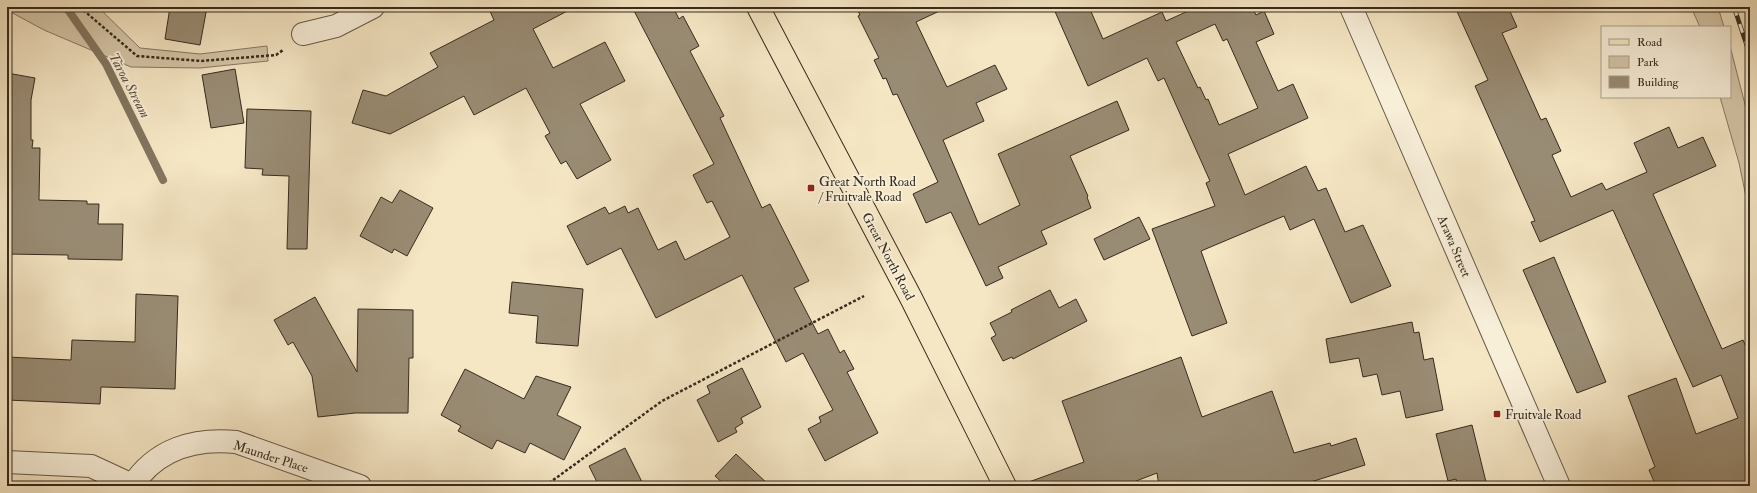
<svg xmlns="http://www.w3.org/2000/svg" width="1757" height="493" viewBox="0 0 1757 493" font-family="'IM FELL Double Pica',serif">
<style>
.green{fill:#d5c6a8;stroke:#867862}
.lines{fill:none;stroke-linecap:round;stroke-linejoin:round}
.stream{stroke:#82755f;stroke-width:8}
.building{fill:#998c74;stroke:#362b1d;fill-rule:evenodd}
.minor-casing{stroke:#665a47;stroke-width:24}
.primary-casing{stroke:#362b1d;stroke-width:24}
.path{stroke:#362b1d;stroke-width:2.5;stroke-dasharray:3 2;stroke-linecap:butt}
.minor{stroke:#f8efd9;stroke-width:22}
.primary{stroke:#f5e6c4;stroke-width:22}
.rail-casing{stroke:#362b1d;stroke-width:4.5}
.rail{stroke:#f8efd9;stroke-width:3;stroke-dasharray:9;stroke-linecap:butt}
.poi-dot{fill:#8f2418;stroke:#f8efd9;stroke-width:1.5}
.labels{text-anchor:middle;stroke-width:3.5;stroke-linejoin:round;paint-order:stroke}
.poi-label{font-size:13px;fill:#362b1d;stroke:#f8efd9;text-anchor:start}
.street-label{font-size:13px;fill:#362b1d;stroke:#f8efd9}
.water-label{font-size:14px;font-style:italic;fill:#5c503e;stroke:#f8efd9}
</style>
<rect width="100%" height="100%" fill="#f5e6c4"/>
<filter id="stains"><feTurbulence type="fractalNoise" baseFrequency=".005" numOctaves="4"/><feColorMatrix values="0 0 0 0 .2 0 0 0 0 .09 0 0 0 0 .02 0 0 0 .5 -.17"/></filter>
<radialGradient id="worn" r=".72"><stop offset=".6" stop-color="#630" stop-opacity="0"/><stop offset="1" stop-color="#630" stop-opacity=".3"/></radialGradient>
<g class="green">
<polygon points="7,7 98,7 140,48 200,54 267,46 268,61 200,68 131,67 44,30 7,10"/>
<polygon points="1691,7 1718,7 1724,27 1700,27"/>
<polygon points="1730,46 1750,124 1750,216 1739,163 1720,97 1730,97"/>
</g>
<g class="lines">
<polyline class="stream" points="66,7 106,64 163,180"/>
</g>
<g class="building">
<polygon points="170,7 207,7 200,45 165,39"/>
<polygon points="488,7 575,7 533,29 553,68 605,42 625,81 580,104 611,160 577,179 566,161 561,164 545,136 550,133 526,88 474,115 464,96 390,134 352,123 363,90 386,96 438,67 430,53 494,20"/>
<polygon points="632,7 673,7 679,19 683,16 699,46 690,51 724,116 720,118 762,208 770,204 809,281 794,288 818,334 828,329 840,353 844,350 854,369 847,372 878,433 825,461 808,429 821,422 819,417 833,410 803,353 786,362 742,275 656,318 621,248 587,265 567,226 605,207 609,214 625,206 628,213 638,208 658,250 676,241 685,260 730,237 712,201 707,203 693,175 714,164"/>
<polygon points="856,7 948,7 916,22 947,87 995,65 1007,89 976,103 984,121 943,140 979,225 1020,205 998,154 1117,101 1129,130 1070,156 1088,196 1087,197 1091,208 1041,231 1047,244 998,267 1003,278 986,286 951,212 926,223 913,194 938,182 897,94 893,95 886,78 883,79 874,60 879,58 858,16 860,15"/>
<path d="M1053,7H1089L1103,39L1162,12L1166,21L1197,7H1252L1256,15L1264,11L1274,34L1256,42L1278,91L1293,84L1308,118L1228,154L1245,195L1306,166L1318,191L1326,188L1345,232L1363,225L1391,286L1351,303L1314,219L1290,230L1284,216L1201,251L1227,323L1192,336L1152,229L1215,206L1206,183L1210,181L1164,78L1158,81L1147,58L1088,86ZM1215,24L1223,41L1227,39L1258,108L1219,125L1208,99L1206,100L1200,87L1198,88L1176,42Z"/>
<polygon points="1455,7 1508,7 1517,27 1502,33 1541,120 1546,118 1561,151 1552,155 1571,197 1602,183 1606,190 1647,172 1634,143 1669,127 1678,148 1703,137 1716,166 1653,194 1722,349 1743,340 1750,357 1750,486 1656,486 1649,470 1655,467 1628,396 1676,378 1696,434 1738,418 1721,375 1693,387 1613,210 1540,242 1531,222 1535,221 1475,86 1488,80"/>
<polygon points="235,69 244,123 211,128 202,75"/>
<polygon points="7,73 35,78 31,100 31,140 33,140 32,148 40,148 39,200 87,201 87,204 99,204 98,224 123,224 122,260 68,259 68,255 7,254"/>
<polygon points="247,109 311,111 307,249 287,249 289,176 262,175 263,169 245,168"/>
<polygon points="400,190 433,208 407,256 394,249 392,253 360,236 381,197 392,203"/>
<polygon points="1139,217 1150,239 1104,260 1094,239"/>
<polygon points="1554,257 1606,382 1577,393 1523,270"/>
<polygon points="512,282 583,289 578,346 536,343 538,316 509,313"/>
<polygon points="1050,290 1059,308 1076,299 1087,321 1013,359 1012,357 1003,361 991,338 996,335 990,323 1012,312 1011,310"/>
<polygon points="136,294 178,296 175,389 101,387 100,404 7,400 7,357 71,360 72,340 135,342"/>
<polygon points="315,297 357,372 358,309 413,310 413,358 409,358 408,413 355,413 318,417 312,376 293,342 288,345 274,320"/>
<polygon points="1412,322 1414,333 1419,332 1424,360 1433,358 1443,410 1406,418 1400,391 1382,395 1377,374 1363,377 1359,358 1330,363 1326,339"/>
<polygon points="1181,357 1202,417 1272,391 1294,453 1330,443 1331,446 1356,438 1365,465 1298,486 1159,486 1157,473 1123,486 1027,486 1026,483 1084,462 1062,401"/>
<polygon points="742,368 761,407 741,418 743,423 735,428 737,432 718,442 697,400 710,393 707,386"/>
<polygon points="465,369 524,399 536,376 571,387 557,415 581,427 564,460 530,443 525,453 497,440 492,449 458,431 461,426 441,415"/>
<polygon points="1472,425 1487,486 1458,486 1456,479 1448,481 1436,434"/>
<polygon points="625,448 644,486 599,486 589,466"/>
<polygon points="736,454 770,486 726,486 715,476"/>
</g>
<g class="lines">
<defs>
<g id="minor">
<polyline points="1351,7 1559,486"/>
<polyline points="303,34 336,26 373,7"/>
<polyline points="7,462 91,466 132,485"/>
<path d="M132,486C156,449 194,438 236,442L360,486"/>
</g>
<polyline id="primary" points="758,7 911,298 1005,486"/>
</defs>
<use href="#minor" class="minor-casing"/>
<use href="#primary" class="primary-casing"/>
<g class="path">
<polyline points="74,7 82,9 137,56 201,61 276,55 283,50"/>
<polyline points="545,486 662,401 864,296"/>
</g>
<use href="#minor" class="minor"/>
<use href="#primary" class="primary"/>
<defs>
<polyline id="rail" points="1734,7 1750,55"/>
</defs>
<use href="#rail" class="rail-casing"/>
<use href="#rail" class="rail"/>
</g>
<g class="poi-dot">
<rect x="807" y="184" width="8" height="8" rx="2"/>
<rect x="1493" y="410" width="8" height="8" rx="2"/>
</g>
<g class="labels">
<g class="poi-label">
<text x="819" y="186">Great North Road<tspan x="819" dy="15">/ Fruitvale Road</tspan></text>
<text x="1505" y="419">Fruitvale Road</text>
</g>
<g class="street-label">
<text transform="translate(1455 246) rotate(67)" y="5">Arawa Street</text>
<text transform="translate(889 256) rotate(62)" y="5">Great North Road</text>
<text transform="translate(271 456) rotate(18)" y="5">Maunder Place</text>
</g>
<g class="water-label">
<text transform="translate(130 85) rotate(62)" y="5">Tāroa Stream</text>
</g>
</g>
<rect width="1757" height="493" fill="none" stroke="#f5e6c4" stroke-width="24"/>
<rect x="8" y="8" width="1741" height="477" fill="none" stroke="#362b1d" stroke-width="2"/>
<rect x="12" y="12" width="1733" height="469" fill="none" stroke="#362b1d"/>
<rect x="1601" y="26" width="130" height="72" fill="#f8efd9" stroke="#aaa18e"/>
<rect x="1609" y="39" width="20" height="6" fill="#f5e6c4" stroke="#aaa18e"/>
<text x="1637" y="46" font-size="12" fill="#362b1d">Road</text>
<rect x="1609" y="56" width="20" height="12" fill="#d5c6a8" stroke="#aaa18e"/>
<text x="1637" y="66" font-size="12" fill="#362b1d">Park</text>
<rect x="1609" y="76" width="20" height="12" fill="#998c74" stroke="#aaa18e"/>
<text x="1637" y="86" font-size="12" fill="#362b1d">Building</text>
<rect width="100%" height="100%" filter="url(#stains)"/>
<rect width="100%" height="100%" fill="url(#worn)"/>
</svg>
